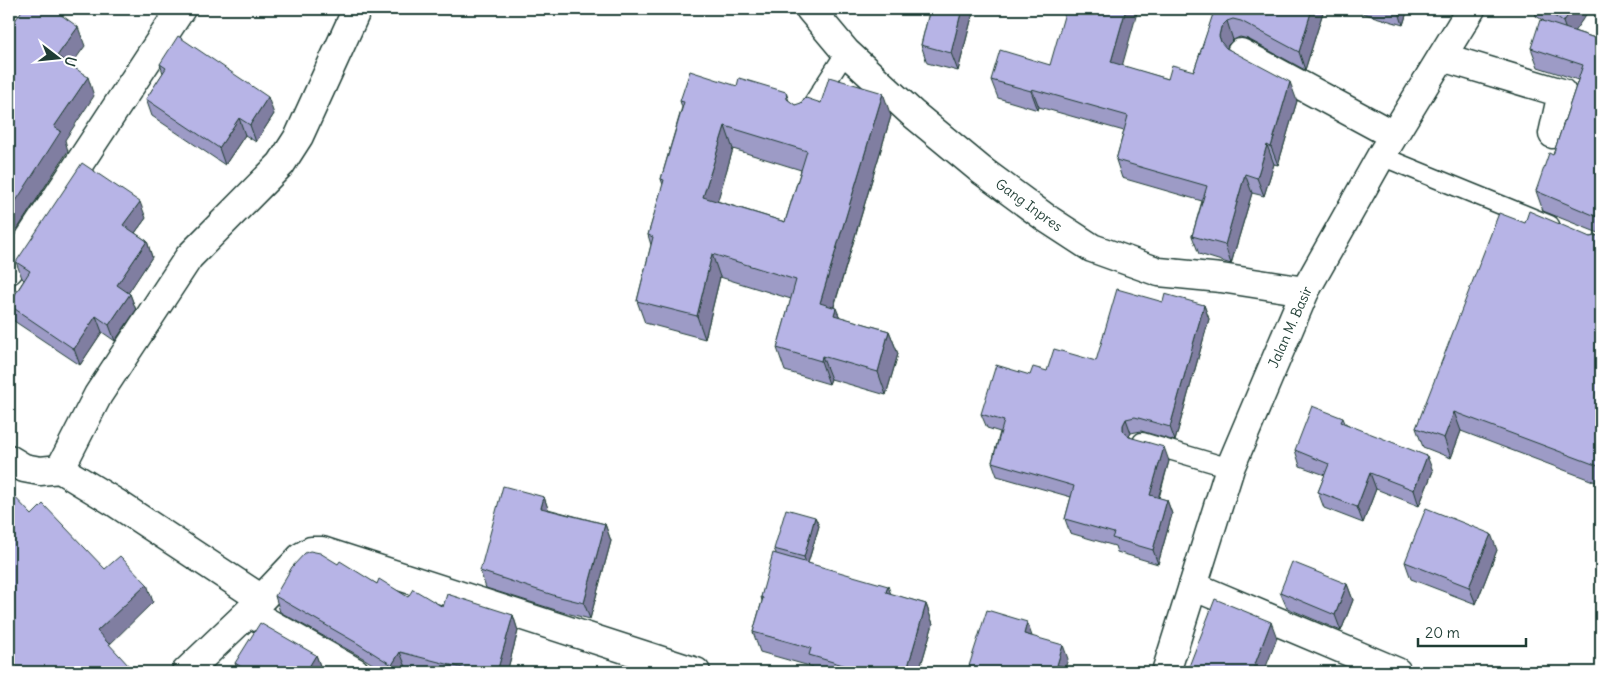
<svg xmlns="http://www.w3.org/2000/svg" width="1610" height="681" viewBox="0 0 1610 681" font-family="Delius,sans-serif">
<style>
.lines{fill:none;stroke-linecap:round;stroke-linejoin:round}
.lane-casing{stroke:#1f3d34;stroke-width:21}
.street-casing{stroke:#1f3d34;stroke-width:31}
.secondary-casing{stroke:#1f3d34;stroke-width:31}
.lane{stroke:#fff;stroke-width:18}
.street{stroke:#fff;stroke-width:28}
.secondary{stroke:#fff;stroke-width:28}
.wall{fill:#9d9bc6;stroke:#1f3d34;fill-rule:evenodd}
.shaded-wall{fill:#807ea1;stroke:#1f3d34}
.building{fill:#b7b4e6;stroke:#1f3d34;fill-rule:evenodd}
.labels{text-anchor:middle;stroke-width:5;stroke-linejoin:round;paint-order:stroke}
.street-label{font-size:14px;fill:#1f3d34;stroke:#fff}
</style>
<rect width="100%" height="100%" fill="#fff"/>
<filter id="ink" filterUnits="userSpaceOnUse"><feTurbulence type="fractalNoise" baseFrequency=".02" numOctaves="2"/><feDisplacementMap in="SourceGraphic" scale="10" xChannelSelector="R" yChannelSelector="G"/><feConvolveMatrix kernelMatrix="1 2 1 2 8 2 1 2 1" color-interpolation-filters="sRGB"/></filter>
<g filter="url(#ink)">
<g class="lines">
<defs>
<g id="lane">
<polyline points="804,117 846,52"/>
<polyline points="1381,156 1550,225"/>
<polyline points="1142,442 1230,468"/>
</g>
<g id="street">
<polyline points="810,9 846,52 912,113 981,170 1046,218 1092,248 1159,272 1221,278 1305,291"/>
<polyline points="1241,53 1393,135"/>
<polyline points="1442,57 1562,93 1553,134"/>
<polyline points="9,270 181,9"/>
<polyline points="9,459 24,468 40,471 60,469 116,503 260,598"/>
<polyline points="60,469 98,395 189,257 281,164 299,136 357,9"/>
<polyline points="1193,586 1397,672"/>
<polyline points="249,612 355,672"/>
<polyline points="186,672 249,612 301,557 311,551 322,551 696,672"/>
</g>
<polyline id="secondary" points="1166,672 1230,468 1305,291 1381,156 1471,9"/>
</defs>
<use href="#lane" class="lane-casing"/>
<use href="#street" class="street-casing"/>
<use href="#secondary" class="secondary-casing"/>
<use href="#lane" class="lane"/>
<use href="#street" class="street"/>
<use href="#secondary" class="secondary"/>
</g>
<g class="wall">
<polygon points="930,9 974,9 958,71 927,63 921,45"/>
<polygon points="1324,9 1305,70 1248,39 1240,37 1233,40 1228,45 1227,48 1297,101 1278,165 1274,164 1264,196 1252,193 1231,264 1199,254 1192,236 1202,201 1122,178 1116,160 1124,131 1039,107 1038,110 998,98 991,80 1050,65 1122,66 1168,79 1194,71 1213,16 1212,13"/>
<polygon points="1348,9 1408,9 1403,25"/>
<polygon points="1534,9 1590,9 1574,31 1601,40 1601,484 1461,431 1451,458 1423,447 1416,428 1525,223 1590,237 1600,235 1601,234 1543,211 1536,191 1553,155 1578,80 1538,67 1531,48 1544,21 1536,16"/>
<polygon points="160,64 274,114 256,142 245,135 225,165 152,116 146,99 163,73"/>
<path d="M737,86L786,92L789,101L795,105L821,103L891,116L834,307L840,317L889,331L898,354L886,395L831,379L829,384L785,371L777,348L791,299L720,277L705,339L645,323L637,301L651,245L648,235L663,185L661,179L682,107L680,101ZM733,149L801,170L785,222L717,201Z"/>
<polygon points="146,218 135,233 147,241 152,257 128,293 130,294 136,310 115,341 102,332 80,365 14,321 9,304 24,280 22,278 16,262"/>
<polygon points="1163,302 1204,305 1209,319 1175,441 1141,431 1131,433 1129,436 1169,461 1159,498 1167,500 1172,514 1158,564 1117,552 1115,546 1070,533 1065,519 1071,497 997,476 992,462 1000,432 987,428 981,414 1030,375 1096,361"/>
<polygon points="1343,418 1345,423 1433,471 1419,506 1376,489 1363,523 1324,508 1318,492 1325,475 1300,466 1295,450"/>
<polygon points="544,497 548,509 605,524 611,541 590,619 562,612 486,588 480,571"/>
<polygon points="815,517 819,526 808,563 891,594 926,604 933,624 919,672 815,672 813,667 760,652 753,632 762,601 761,597 776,553 774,549"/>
<polygon points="1497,550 1476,604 1411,579 1405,562"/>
<polygon points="338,564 377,584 408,597 443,607 513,615 518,631 507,672 424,672 406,667 403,672 385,672 363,658 280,612 275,596"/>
<polygon points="1347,584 1353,600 1341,631 1287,608 1280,592"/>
<polygon points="316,655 322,671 322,672 238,672 235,663"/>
</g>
<g class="shaded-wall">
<polygon points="962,9 974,9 958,71 951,53"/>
<polygon points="1126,9 1138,9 1118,81 1111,62"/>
<polygon points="1312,9 1324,9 1305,70 1299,52"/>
<polygon points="1398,9 1408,9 1403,25"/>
<polygon points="1573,9 1590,9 1569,39 1563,22"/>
<polygon points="1227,21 1233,40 1228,45 1225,54 1228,61 1219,36 1221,27"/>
<polygon points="78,27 85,46 64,75 57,56"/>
<polygon points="88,77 94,96 65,140 68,151 9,242 9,212 54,127"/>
<polygon points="1290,82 1297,101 1278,165 1271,147"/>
<polygon points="1032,89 1039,107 1038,110 1031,91"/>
<polygon points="883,93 891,116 828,326 820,303"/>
<polygon points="268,97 274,114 256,142 250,125"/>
<polygon points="239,118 245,135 225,165 219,148"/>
<polygon points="725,126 733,149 712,220 703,197"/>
<polygon points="1267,145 1274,164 1264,196 1257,178"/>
<polygon points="1245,174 1252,193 1231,264 1225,245"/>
<polygon points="140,202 146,218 129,241 123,225"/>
<polygon points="147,241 152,257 123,301 117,285"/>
<polygon points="712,254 720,277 705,339 697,316"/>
<polygon points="130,294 136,310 115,341 109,325"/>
<polygon points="1204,305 1209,319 1175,441 1170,427"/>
<polygon points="836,308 845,330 834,315"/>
<polygon points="96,316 102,332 80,365 74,349"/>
<polygon points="889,331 898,354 886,395 878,372"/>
<polygon points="822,356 831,379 829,384 821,361"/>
<polygon points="1454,412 1461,431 1451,458 1444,438"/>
<polygon points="1126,419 1131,433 1128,438 1123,430 1123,425"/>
<polygon points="1164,447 1169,461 1155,509 1150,495"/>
<polygon points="1427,456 1433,471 1419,506 1414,490"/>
<polygon points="1370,473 1376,489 1363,523 1357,507"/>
<polygon points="544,497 550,514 541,508"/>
<polygon points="1167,500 1172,514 1158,564 1153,550"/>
<polygon points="815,517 819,526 807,566 804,557"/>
<polygon points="605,524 611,541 590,619 584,603"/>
<polygon points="1491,534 1497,550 1476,604 1469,587"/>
<polygon points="147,584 153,602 104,650 97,631"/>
<polygon points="1347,584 1353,600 1341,631 1335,615"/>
<polygon points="888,586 895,605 886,592"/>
<polygon points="926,604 933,624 919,672 907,672 907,670"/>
<polygon points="513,615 518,631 507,672 497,672"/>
<polygon points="1027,622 1032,636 1024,634"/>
<polygon points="1271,622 1277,638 1264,672 1252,672"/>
<polygon points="1063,645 1068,659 1064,672 1057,665"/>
<polygon points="400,652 406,667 403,672 395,672 392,665"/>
<polygon points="316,655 322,671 322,672 306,672"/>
<polygon points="129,666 132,672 123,672"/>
</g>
<g class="building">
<polygon points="23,9 53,9 78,27 57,56 88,77 54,127 61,131 9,212 9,23 12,25"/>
<polygon points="930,9 962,9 951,53 921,45"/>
<polygon points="1066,9 1126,9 1111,62 1168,79 1172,65 1194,71 1213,14 1212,13 1213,9 1312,9 1299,52 1241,21 1233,19 1227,21 1221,27 1219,36 1221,42 1226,48 1290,82 1271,147 1267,145 1257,178 1245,174 1225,245 1192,236 1207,186 1116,160 1128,116 1032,89 1031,91 991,80 1000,50 1050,65"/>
<polygon points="1544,9 1573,9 1563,22"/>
<polygon points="1540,20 1601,40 1601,219 1598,217 1536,191 1549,153 1553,155 1583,65 1531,48"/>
<polygon points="178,36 268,97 250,125 239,118 219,148 146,99 166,68 160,64"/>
<path d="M690,71L737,86L739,78L786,92L787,99L795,105L801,103L806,98L821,103L829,77L883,93L820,303L836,308L834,315L889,331L878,372L822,356L821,361L777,348L796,280L712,254L697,316L637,301L653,237L648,235L664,180L661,179L684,102L680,101ZM725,126L807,151L785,222L703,197Z"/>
<polygon points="82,163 140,202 123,225 147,241 117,285 130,294 109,325 96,316 74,349 9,305 9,304 30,271 16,262"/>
<polygon points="1529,211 1590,237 1600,235 1601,234 1601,467 1454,412 1444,438 1416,428 1499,213 1525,223"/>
<polygon points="1117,289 1163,302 1165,294 1204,305 1170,427 1135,417 1126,419 1123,425 1123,430 1129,437 1164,447 1150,495 1167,500 1153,550 1112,538 1114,533 1065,519 1074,486 992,462 1004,421 981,414 996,365 1030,375 1033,367 1047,371 1054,349 1096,361"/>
<polygon points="1312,406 1343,418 1341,422 1427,456 1414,490 1370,473 1357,507 1318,492 1329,464 1295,450"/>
<polygon points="503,486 544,497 541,508 605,524 584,603 556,596 480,571"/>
<polygon points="9,491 32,515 43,504 105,569 120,556 147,584 97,631 129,666 123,672 9,672"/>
<polygon points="1426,508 1491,534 1469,587 1405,562"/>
<polygon points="786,509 815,517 804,557 774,549"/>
<polygon points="310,551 320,553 338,564 340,561 377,584 379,579 408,597 413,589 443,607 447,594 513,615 497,672 478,672 400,652 392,665 357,643 275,596 292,567 305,553"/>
<polygon points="773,553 888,586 886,592 926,604 907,670 914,672 867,672 809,655 811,648 753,632 763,598 761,597"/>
<polygon points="1292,562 1347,584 1335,615 1280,592"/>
<polygon points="1215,599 1271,622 1252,672 1253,672 1184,672 1185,669 1188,669"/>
<polygon points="987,610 1027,622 1024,634 1063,645 1057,665 1082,672 967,672"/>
<polygon points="260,623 316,655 306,672 248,672 248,671 235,663"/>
</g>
</g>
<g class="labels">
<g class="street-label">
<text transform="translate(1029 205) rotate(36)" y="5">Gang Inpres</text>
<text transform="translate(1290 327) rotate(-66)" y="5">Jalan M. Basir</text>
</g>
</g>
<rect width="1610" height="681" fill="none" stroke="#fff" stroke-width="30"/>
<rect x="15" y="15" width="1580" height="651" fill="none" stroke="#1f3d34" stroke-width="2" filter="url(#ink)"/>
<g transform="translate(58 58) rotate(106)" stroke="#ffffff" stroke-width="4" paint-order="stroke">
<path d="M0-4L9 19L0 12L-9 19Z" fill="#1f3d34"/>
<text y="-8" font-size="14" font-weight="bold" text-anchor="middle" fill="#1f3d34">U</text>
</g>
<path d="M1418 638v8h108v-8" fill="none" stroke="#1f3d34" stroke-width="2.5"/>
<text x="1425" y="638" font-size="15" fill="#1f3d34" stroke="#ffffff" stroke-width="4" paint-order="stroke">20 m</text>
</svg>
